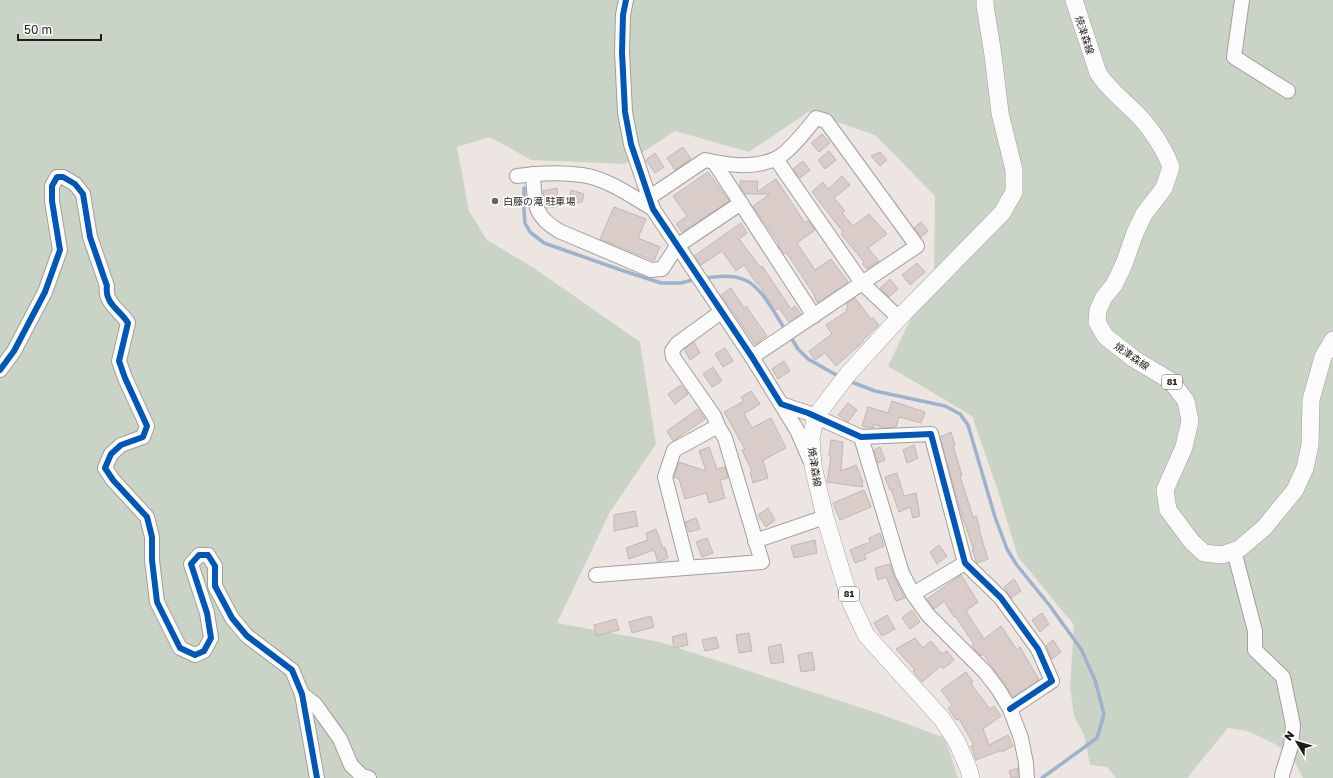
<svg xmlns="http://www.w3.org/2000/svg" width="1333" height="778" viewBox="0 0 1333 778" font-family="'Golos Text','Noto Sans JP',sans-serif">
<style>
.green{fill:#cad4c6}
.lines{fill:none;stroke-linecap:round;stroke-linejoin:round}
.stream{stroke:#9fb2cb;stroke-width:3.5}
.building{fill:#daccc8;stroke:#beb8b6}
.minor-casing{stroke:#a39e9b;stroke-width:16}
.major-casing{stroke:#a39e9b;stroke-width:18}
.minor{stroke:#fcfbfb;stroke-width:14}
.major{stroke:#fcfbfb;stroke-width:17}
.cycleway-casing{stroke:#fff;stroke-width:8}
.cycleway{stroke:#0057b8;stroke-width:6}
.poi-dot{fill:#68625f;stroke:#fff;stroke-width:1.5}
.labels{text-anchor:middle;stroke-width:3.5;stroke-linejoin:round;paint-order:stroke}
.shield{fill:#fff;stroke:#64605e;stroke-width:1}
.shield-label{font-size:9px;font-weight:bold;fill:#211c19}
.street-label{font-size:10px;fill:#211c19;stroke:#fff}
.poi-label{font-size:10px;fill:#211c19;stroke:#fff;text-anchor:start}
</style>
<rect width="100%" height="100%" fill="#ede5e2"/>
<polygon class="green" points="0,0 1333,0 1333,778 1303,778 1293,758 1275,744 1248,731 1228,728 1191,773 1188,778 1116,778 1107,767 1090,765 1084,735 1074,716 1070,688 1074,625 1018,557 997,488 972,416 888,366 934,270 935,196 875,135 808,112 749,152 675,131 625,164 531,160 490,137 457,147 469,211 487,240 534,268 640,342 656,444 610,512 557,623 660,642 880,714 945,738 958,778 0,778"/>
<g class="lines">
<g class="stream">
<polyline points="524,188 524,210 525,223 530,232 544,243 621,270 661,283 681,283 696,279"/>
<path d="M704,278C718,277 732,274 745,280C762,287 776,316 786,331"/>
<polyline points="790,336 798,349 808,359 840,377"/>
<polyline points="849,381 875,391 945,406 960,414 968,425 995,517 1007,549 1016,564 1050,606 1081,649 1095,680 1104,714 1097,738 1042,778"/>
</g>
</g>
<g class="building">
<polygon points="822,134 830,143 819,152 811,143"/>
<polygon points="683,147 691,159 675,170 667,158"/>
<polygon points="829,151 836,160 825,169 818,160"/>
<polygon points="880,152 887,160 880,166 871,156"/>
<polygon points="655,153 664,167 655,173 646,160"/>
<polygon points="803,161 810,170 800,178 793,169"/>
<polygon points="708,172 729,201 682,232 676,224 687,216 673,196"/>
<polygon points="842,176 850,185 834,198 845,211 842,213 853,226 869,214 887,234 868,248 879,261 867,269 862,264 864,262 841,234 843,232 812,192 823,182 828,189"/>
<polygon points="776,179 805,223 808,220 815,230 797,243 815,270 831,259 848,282 818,303 814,297 815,296 786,252 784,254 778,245 779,244 753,206 770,194 745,194 740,187 740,181 758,181 757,192"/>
<polygon points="557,188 559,206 546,208 543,191"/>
<polygon points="571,190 584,194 582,202 568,204"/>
<polygon points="614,207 646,219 638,238 660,247 654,261 600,239"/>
<polygon points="921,222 928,231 921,237 914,228"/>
<polygon points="741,223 747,233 739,239 761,268 762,266 791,309 795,306 801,314 789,322 779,308 775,310 758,283 757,284 744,265 736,271 722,251 701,265 694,256"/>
<polygon points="917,263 925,272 910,285 902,275"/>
<polygon points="890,279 898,289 889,297 880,288"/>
<polygon points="731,288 744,308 746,306 767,336 755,344 721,295"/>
<polygon points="855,298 871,319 873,318 879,325 863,340 863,342 836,366 825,353 815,360 809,351 832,334 826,325 847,311 846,309 848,307 846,304"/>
<polygon points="694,342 700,353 690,360 684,349"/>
<polygon points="725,348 733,361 723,367 715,354"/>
<polygon points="784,361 790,371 778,379 772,369"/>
<polygon points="713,367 722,381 712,387 703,374"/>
<polygon points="681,385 688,394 675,404 668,394"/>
<polygon points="751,391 760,404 744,414 752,428 771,418 786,448 763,460 768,478 753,483 750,472 752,471 742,450 745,449 724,412 744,401 741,397"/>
<polygon points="892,401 925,412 921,423 899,417 896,427 884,428 873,424 874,428 870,428 862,426 868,407 888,413"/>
<polygon points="848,403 857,410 848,422 838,415"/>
<polygon points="698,409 705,419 673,441 667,431"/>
<polygon points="951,432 955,445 953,446 962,475 960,476 973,517 976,516 980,529 979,530 988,559 977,563 972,550 974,550 959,507 940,437"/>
<polygon points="831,440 843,442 841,471 856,465 863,482 862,483 863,487 827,482 831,456 829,456"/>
<polygon points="914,445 918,458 907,463 903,450"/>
<polygon points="709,447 717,469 725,467 728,478 720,480 725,498 709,503 706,493 685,499 679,479 674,477 679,462 706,471 699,451"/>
<polygon points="880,447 885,460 878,463 874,450"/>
<polygon points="897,473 904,496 916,493 920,516 913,518 910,507 899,512 891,489 890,490 885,477"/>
<polygon points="864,490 871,507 840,520 833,503"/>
<polygon points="768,508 775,520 766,527 758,515"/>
<polygon points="635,511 638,526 614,531 614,515"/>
<polygon points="696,518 700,529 689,532 685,522"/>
<polygon points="656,529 663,548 665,547 668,558 658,562 654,550 629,559 626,548 648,540 646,533"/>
<polygon points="880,533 884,546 864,555 866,559 855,563 850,550 870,542 869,538"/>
<polygon points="707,538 713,553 702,557 696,542"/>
<polygon points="815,540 817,553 794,558 791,546"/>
<polygon points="939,545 947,556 937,564 930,552"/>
<polygon points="890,564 894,577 905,598 896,601 886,577 878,580 875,568"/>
<polygon points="961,575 978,602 966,611 984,639 1001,626 1017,650 1020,647 1039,680 1013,697 983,654 981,656 975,650 972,645 974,644 955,616 954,617 944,601 934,609 927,599"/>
<polygon points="1014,579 1021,591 1011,598 1004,587"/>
<polygon points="912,610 920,622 910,629 902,618"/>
<polygon points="1042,613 1049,624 1040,632 1032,620"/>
<polygon points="887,615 895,629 882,636 874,623"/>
<polygon points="651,616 654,627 632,633 629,622"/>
<polygon points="616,619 619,630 596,636 594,625"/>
<polygon points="686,633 688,645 674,648 672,637"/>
<polygon points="749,633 752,651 739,653 736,635"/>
<polygon points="716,637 719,648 705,651 702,640"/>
<polygon points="915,638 923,648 931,641 942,654 947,651 954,660 943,669 941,666 922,682 913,671 915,670 896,649"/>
<polygon points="1053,640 1061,652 1052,659 1046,646"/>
<polygon points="781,644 784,662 771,664 768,647"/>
<polygon points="812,652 815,670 801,672 798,655"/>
<polygon points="966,672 973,682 971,684 990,709 994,706 1001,716 983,729 989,745 1008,735 1013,746 1002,752 1002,750 976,760 971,746 974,745 959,719 956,720 948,708 952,705 941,690"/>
<polygon points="1018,768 1018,778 1011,778 1009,771"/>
</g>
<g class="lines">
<defs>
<g id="minor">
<polyline points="626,0 623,15 622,52 625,112 631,144 653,209 752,357 781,404 808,413 861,437 931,434 965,563 1001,598 1038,649 1052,681 1010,709"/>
<polyline points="1242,0 1234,57 1288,91"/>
<polyline points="776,159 862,283 899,318"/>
<polyline points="714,162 814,316"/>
<path d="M533,174C535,202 532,215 559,231L651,270L662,269L677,246L741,203"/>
<path d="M517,176C538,173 561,172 582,175C606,178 632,196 653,209"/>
<path d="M650,197L705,160C727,165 753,169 775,159C788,154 807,129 816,118L826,121L917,246L752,357"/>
<path d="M0,370L14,351L45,292L60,250L52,201V186L57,177H63L75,184L83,194L90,237L107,286C104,303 120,310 128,323L119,361L125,378L147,426L143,437L121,445L111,454L105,468L113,480L147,517L152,537V560L157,602L180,648L195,655L204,651L211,638L207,613L191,564L199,555H208L215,566V586L232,618L247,636L292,670L302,694L317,778"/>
<polyline points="781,404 797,430 810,460"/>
<polyline points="861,437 902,573 913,594 928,615 985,672 998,689 1010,709 1021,738 1026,763 1027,778"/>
<polyline points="755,541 825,517"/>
<polyline points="1234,551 1255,631 1255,650 1283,677 1293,725 1291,746 1282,775 1282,778"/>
<polyline points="688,567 665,477 674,450 718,426"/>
<polyline points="596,575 762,562 725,438 718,426 714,416 673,357 672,351 677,344 721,312"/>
<polyline points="913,594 965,563"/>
<polyline points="302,694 315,704 340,739 351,765 361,775 369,778"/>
</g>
<g id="major">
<path d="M1074,0L1098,73C1108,89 1123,100 1136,113C1150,127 1164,148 1171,167L1164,188L1144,214L1135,233L1124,264L1114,285L1104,297L1098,310L1097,322L1105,336L1134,359L1171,381L1186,401L1190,421L1184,447L1165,490L1168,510L1192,542L1204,553L1222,555L1239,549L1264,528L1295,490L1305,468L1310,445L1311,400L1323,357L1333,340"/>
<polyline points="971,778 969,770 957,742 942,719 866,635 851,603 825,517 813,466 811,438 816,416 848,374 899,318 1002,213 1014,192 1014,170 1000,113 993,55 985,5 985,0"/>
</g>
</defs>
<use href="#minor" class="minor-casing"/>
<use href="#major" class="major-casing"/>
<use href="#minor" class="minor"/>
<use href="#major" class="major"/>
<defs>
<g id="cycleway">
<polyline points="626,0 623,15 622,52 625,112 631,144 653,209 752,357 781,404 808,413 861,437 931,434 965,563 1001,598 1038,649 1052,681 1010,709"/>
<path d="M0,370L14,351L45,292L60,250L52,201V186L57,177H63L75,184L83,194L90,237L107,286C104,303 120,310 128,323L119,361L125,378L147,426L143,437L121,445L111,454L105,468L113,480L147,517L152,537V560L157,602L180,648L195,655L204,651L211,638L207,613L191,564L199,555H208L215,566V586L232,618L247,636L292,670L302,694L317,778"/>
</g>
</defs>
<use href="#cycleway" class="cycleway-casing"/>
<use href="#cycleway" class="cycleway"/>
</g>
<circle class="poi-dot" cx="495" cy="201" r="4"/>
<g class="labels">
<g class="shield">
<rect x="1162" y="375" width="20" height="14" rx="3"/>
<rect x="839" y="587" width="20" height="14" rx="3"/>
</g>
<g class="shield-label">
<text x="1172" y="385">81</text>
<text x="849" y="597">81</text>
</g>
<g class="street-label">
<text transform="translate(1085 35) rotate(72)" y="4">焼津森線</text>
<text transform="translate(1132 356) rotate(35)" y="4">焼津森線</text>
<text transform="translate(815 467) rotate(81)" y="4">焼津森線</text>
</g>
<g class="poi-label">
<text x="503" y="205">白藤の滝 駐車場</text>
</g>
</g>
<g transform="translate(1297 742) rotate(308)" stroke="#ffffff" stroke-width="3" paint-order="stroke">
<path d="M0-3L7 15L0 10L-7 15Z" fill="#211c19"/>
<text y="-6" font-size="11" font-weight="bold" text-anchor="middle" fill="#211c19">N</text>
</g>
<path d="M18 34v6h83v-6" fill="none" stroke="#211c19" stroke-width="2"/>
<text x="24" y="34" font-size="12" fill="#211c19" stroke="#ffffff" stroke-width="3" paint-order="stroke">50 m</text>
</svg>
